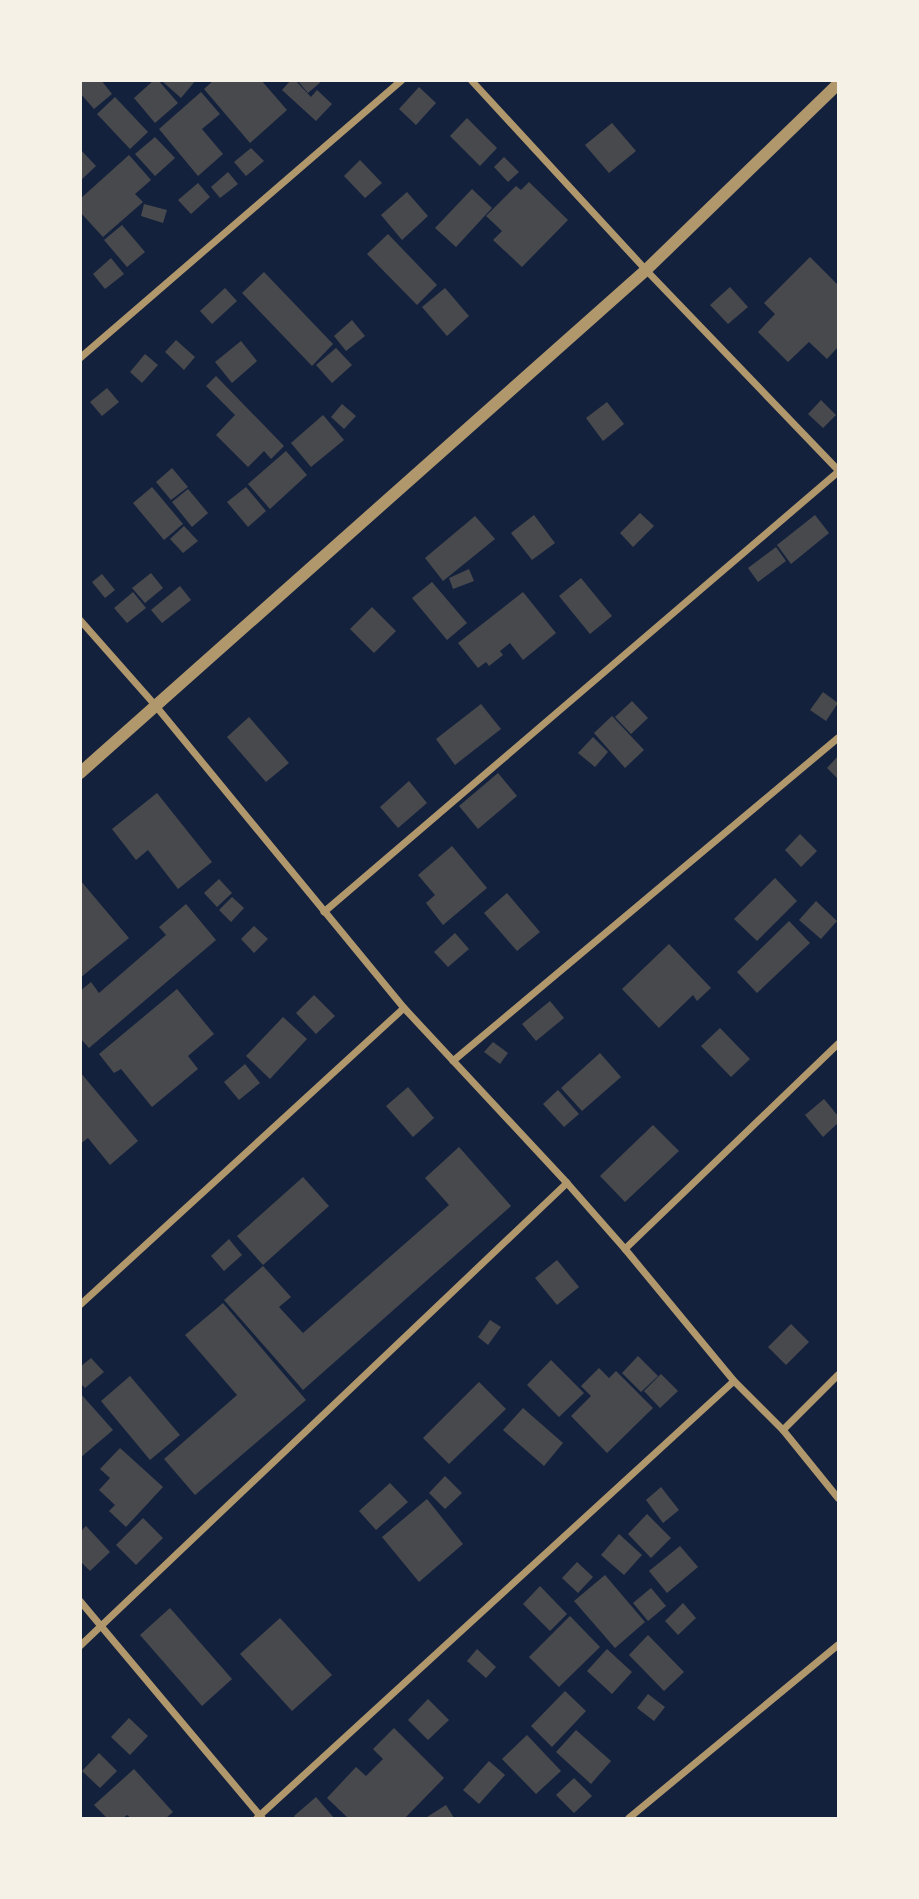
<svg xmlns="http://www.w3.org/2000/svg" width="919" height="1899" viewBox="0 0 919 1899" font-family="Lora,serif">
<style>
.building{fill:#48494c}
.lines{fill:none;stroke-linecap:round;stroke-linejoin:round}
.minor{stroke:#b1986c;stroke-width:7}
.tertiary{stroke:#b1986c;stroke-width:12}
</style>
<rect width="100%" height="100%" fill="#14213d"/>
<g class="building">
<polygon points="80,80 101,80 112,94 94,109 80,93"/>
<polygon points="154,80 158,80 178,103 155,123 134,98"/>
<polygon points="164,80 196,80 181,98 163,82"/>
<polygon points="214,80 261,80 287,110 250,143 204,89"/>
<polygon points="291,80 295,80 311,97 317,90 332,104 316,121 282,90"/>
<polygon points="297,80 323,80 308,93"/>
<polygon points="419,87 436,103 416,125 399,109"/>
<polygon points="201,92 220,114 202,129 223,154 198,176 159,129"/>
<polygon points="115,97 148,132 130,149 97,114"/>
<polygon points="467,118 497,148 480,166 450,136"/>
<polygon points="612,123 636,151 609,173 585,145"/>
<polygon points="155,137 175,158 155,176 135,154"/>
<polygon points="251,148 264,161 246,176 234,162"/>
<polygon points="80,149 96,166 80,181"/>
<polygon points="129,155 151,180 135,194 143,202 103,237 80,212 80,199"/>
<polygon points="504,157 519,172 508,182 494,167"/>
<polygon points="360,160 382,183 365,198 344,176"/>
<polygon points="228,172 238,184 220,198 211,187"/>
<polygon points="529,182 568,220 522,267 493,240 502,231 486,216 516,186 521,190"/>
<polygon points="198,183 210,197 191,214 178,200"/>
<polygon points="472,189 492,208 456,247 435,228"/>
<polygon points="407,192 428,216 402,240 381,215"/>
<polygon points="144,204 167,210 163,223 141,216"/>
<polygon points="122,225 145,252 127,267 104,240"/>
<polygon points="388,234 437,285 417,305 367,254"/>
<polygon points="810,257 838,285 838,347 827,359 809,342 788,362 758,332 775,314 764,303"/>
<polygon points="111,258 124,274 105,289 93,274"/>
<polygon points="264,272 333,344 312,366 242,293"/>
<polygon points="730,287 748,307 728,324 710,305"/>
<polygon points="225,288 237,301 212,324 200,311"/>
<polygon points="445,288 469,316 447,336 422,307"/>
<polygon points="352,320 365,336 346,351 334,336"/>
<polygon points="176,340 195,357 184,370 165,352"/>
<polygon points="241,341 257,361 232,383 215,362"/>
<polygon points="336,348 352,365 332,383 316,365"/>
<polygon points="145,354 158,365 142,383 130,372"/>
<polygon points="216,376 284,446 271,459 264,451 248,467 216,435 235,415 206,386"/>
<polygon points="107,388 119,402 102,416 90,402"/>
<polygon points="821,400 836,415 823,428 808,414"/>
<polygon points="607,402 624,424 603,441 586,418"/>
<polygon points="342,404 356,416 344,429 331,417"/>
<polygon points="323,415 344,440 311,467 291,443"/>
<polygon points="286,451 307,475 270,509 248,484"/>
<polygon points="172,468 188,487 171,500 156,482"/>
<polygon points="152,487 183,524 164,540 133,503"/>
<polygon points="246,487 266,511 248,527 227,502"/>
<polygon points="188,489 208,513 192,527 172,502"/>
<polygon points="640,513 654,526 633,547 620,533"/>
<polygon points="534,515 555,543 532,560 511,533"/>
<polygon points="815,515 829,533 791,564 777,545"/>
<polygon points="475,516 495,539 443,581 425,558"/>
<polygon points="184,526 198,541 183,553 170,539"/>
<polygon points="776,547 786,561 758,582 748,568"/>
<polygon points="469,569 474,581 453,589 449,578"/>
<polygon points="151,573 163,588 145,603 132,588"/>
<polygon points="102,574 115,590 105,598 92,582"/>
<polygon points="581,578 612,616 590,634 559,596"/>
<polygon points="432,582 467,623 447,640 412,598"/>
<polygon points="180,586 191,600 162,623 151,610"/>
<polygon points="133,592 146,608 127,623 114,608"/>
<polygon points="523,592 556,633 523,660 510,643 500,651 503,655 489,666 486,662 478,668 458,643"/>
<polygon points="372,607 396,631 374,653 350,629"/>
<polygon points="823,692 838,703 826,721 810,710"/>
<polygon points="632,701 648,718 631,734 615,717"/>
<polygon points="481,704 501,729 455,765 436,739"/>
<polygon points="612,716 644,750 625,768 594,733"/>
<polygon points="249,717 289,763 266,782 227,737"/>
<polygon points="593,737 608,752 595,767 578,753"/>
<polygon points="838,756 838,779 827,768"/>
<polygon points="498,773 517,796 478,829 459,806"/>
<polygon points="409,781 427,803 398,828 380,807"/>
<polygon points="157,793 212,862 178,889 148,850 136,860 112,829"/>
<polygon points="800,834 817,851 801,867 785,850"/>
<polygon points="452,846 487,888 443,925 426,903 435,895 418,875"/>
<polygon points="775,878 797,901 757,941 734,919"/>
<polygon points="219,879 232,893 217,907 204,893"/>
<polygon points="80,880 129,938 80,978"/>
<polygon points="507,893 540,932 517,951 484,913"/>
<polygon points="232,897 244,908 231,922 219,910"/>
<polygon points="816,901 837,921 821,939 799,920"/>
<polygon points="186,904 216,940 89,1048 80,1038 80,991 91,982 99,993 166,935 159,927"/>
<polygon points="789,921 810,943 757,993 737,972"/>
<polygon points="254,926 268,939 254,953 241,939"/>
<polygon points="455,933 469,949 448,967 434,952"/>
<polygon points="669,944 711,988 697,1001 693,995 659,1028 622,989"/>
<polygon points="177,989 214,1034 188,1056 198,1069 152,1107 121,1069 114,1073 99,1054"/>
<polygon points="314,995 335,1016 316,1034 296,1013"/>
<polygon points="550,1001 564,1018 536,1041 522,1024"/>
<polygon points="283,1017 307,1039 270,1079 246,1056"/>
<polygon points="720,1028 750,1059 731,1077 701,1046"/>
<polygon points="493,1042 508,1053 500,1064 484,1052"/>
<polygon points="600,1053 621,1077 582,1111 561,1088"/>
<polygon points="245,1064 260,1083 239,1100 224,1082"/>
<polygon points="80,1072 138,1141 110,1165 88,1138 80,1144"/>
<polygon points="408,1087 434,1118 413,1137 386,1106"/>
<polygon points="558,1090 579,1114 564,1127 543,1104"/>
<polygon points="824,1099 838,1116 838,1123 823,1137 805,1115"/>
<polygon points="653,1125 679,1151 625,1202 600,1176"/>
<polygon points="459,1147 511,1206 303,1390 224,1300 263,1266 291,1297 279,1307 303,1333 449,1205 425,1178"/>
<polygon points="303,1177 329,1206 263,1265 237,1236"/>
<polygon points="229,1239 242,1255 224,1271 211,1256"/>
<polygon points="557,1260 579,1287 557,1305 535,1278"/>
<polygon points="223,1303 306,1400 195,1495 164,1459 237,1395 185,1335"/>
<polygon points="490,1320 501,1327 488,1345 478,1337"/>
<polygon points="791,1324 809,1342 786,1365 768,1347"/>
<polygon points="638,1356 658,1376 641,1392 622,1373"/>
<polygon points="91,1358 104,1372 85,1388 80,1383 80,1367"/>
<polygon points="551,1360 584,1393 559,1417 527,1385"/>
<polygon points="599,1368 609,1378 616,1371 653,1408 607,1453 571,1416 591,1396 581,1386"/>
<polygon points="661,1374 678,1391 660,1408 644,1391"/>
<polygon points="130,1376 180,1435 150,1460 101,1401"/>
<polygon points="479,1382 506,1409 449,1464 423,1438"/>
<polygon points="80,1393 113,1430 80,1458"/>
<polygon points="523,1408 563,1443 544,1466 503,1430"/>
<polygon points="120,1448 163,1487 126,1527 109,1511 115,1505 99,1490 110,1478 100,1469"/>
<polygon points="445,1476 462,1493 445,1509 429,1493"/>
<polygon points="390,1483 408,1502 376,1530 359,1511"/>
<polygon points="661,1487 679,1510 663,1523 646,1500"/>
<polygon points="427,1499 463,1544 419,1582 382,1537"/>
<polygon points="647,1514 671,1538 651,1558 628,1534"/>
<polygon points="143,1518 163,1538 136,1565 116,1545"/>
<polygon points="86,1526 110,1552 90,1571 80,1561 80,1532"/>
<polygon points="619,1534 642,1555 624,1575 601,1555"/>
<polygon points="680,1546 698,1567 667,1593 649,1571"/>
<polygon points="577,1562 593,1577 578,1593 562,1578"/>
<polygon points="605,1575 645,1622 615,1648 574,1601"/>
<polygon points="540,1586 567,1614 550,1631 523,1604"/>
<polygon points="651,1588 666,1606 648,1621 633,1603"/>
<polygon points="683,1603 696,1618 678,1635 665,1621"/>
<polygon points="170,1608 232,1679 202,1706 140,1635"/>
<polygon points="570,1616 600,1647 559,1687 529,1657"/>
<polygon points="280,1618 332,1675 292,1711 240,1654"/>
<polygon points="648,1635 684,1672 664,1691 629,1655"/>
<polygon points="477,1649 496,1667 486,1678 467,1661"/>
<polygon points="607,1649 632,1672 612,1694 587,1671"/>
<polygon points="565,1691 586,1711 552,1747 531,1726"/>
<polygon points="648,1694 665,1707 654,1721 637,1708"/>
<polygon points="428,1699 449,1720 428,1740 408,1720"/>
<polygon points="129,1718 148,1736 130,1755 111,1737"/>
<polygon points="394,1728 444,1778 405,1818 348,1818 327,1798 356,1767 366,1776 383,1759 373,1749"/>
<polygon points="576,1730 611,1761 591,1784 556,1752"/>
<polygon points="527,1735 561,1771 536,1794 502,1759"/>
<polygon points="99,1753 117,1771 100,1788 82,1771"/>
<polygon points="489,1761 505,1775 479,1804 463,1790"/>
<polygon points="134,1769 173,1812 166,1818 131,1818 127,1815 123,1818 107,1818 94,1805"/>
<polygon points="574,1778 592,1796 574,1813 556,1795"/>
<polygon points="316,1797 334,1818 296,1818 294,1816"/>
<polygon points="446,1805 454,1818 428,1818 427,1817"/>
</g>
<g class="lines">
<g class="minor">
<polyline points="471,80 646,270 838,470"/>
<polyline points="80,358 402,80"/>
<polyline points="80,620 155,705 404,1008 567,1183 625,1249 734,1381 783,1430 838,1498"/>
<polyline points="324,912 838,472"/>
<polyline points="453,1061 838,738"/>
<polyline points="625,1249 838,1044"/>
<polyline points="80,1305 404,1008"/>
<polyline points="783,1430 838,1375"/>
<polyline points="80,1601 262,1818"/>
<polyline points="80,1646 567,1183"/>
<polyline points="257,1818 734,1381"/>
<polyline points="629,1818 838,1645"/>
</g>
<polyline class="tertiary" points="80,773 646,270 838,84"/>
</g>
<rect width="919" height="1899" fill="none" stroke="#f6f1e7" stroke-width="164"/>
</svg>
